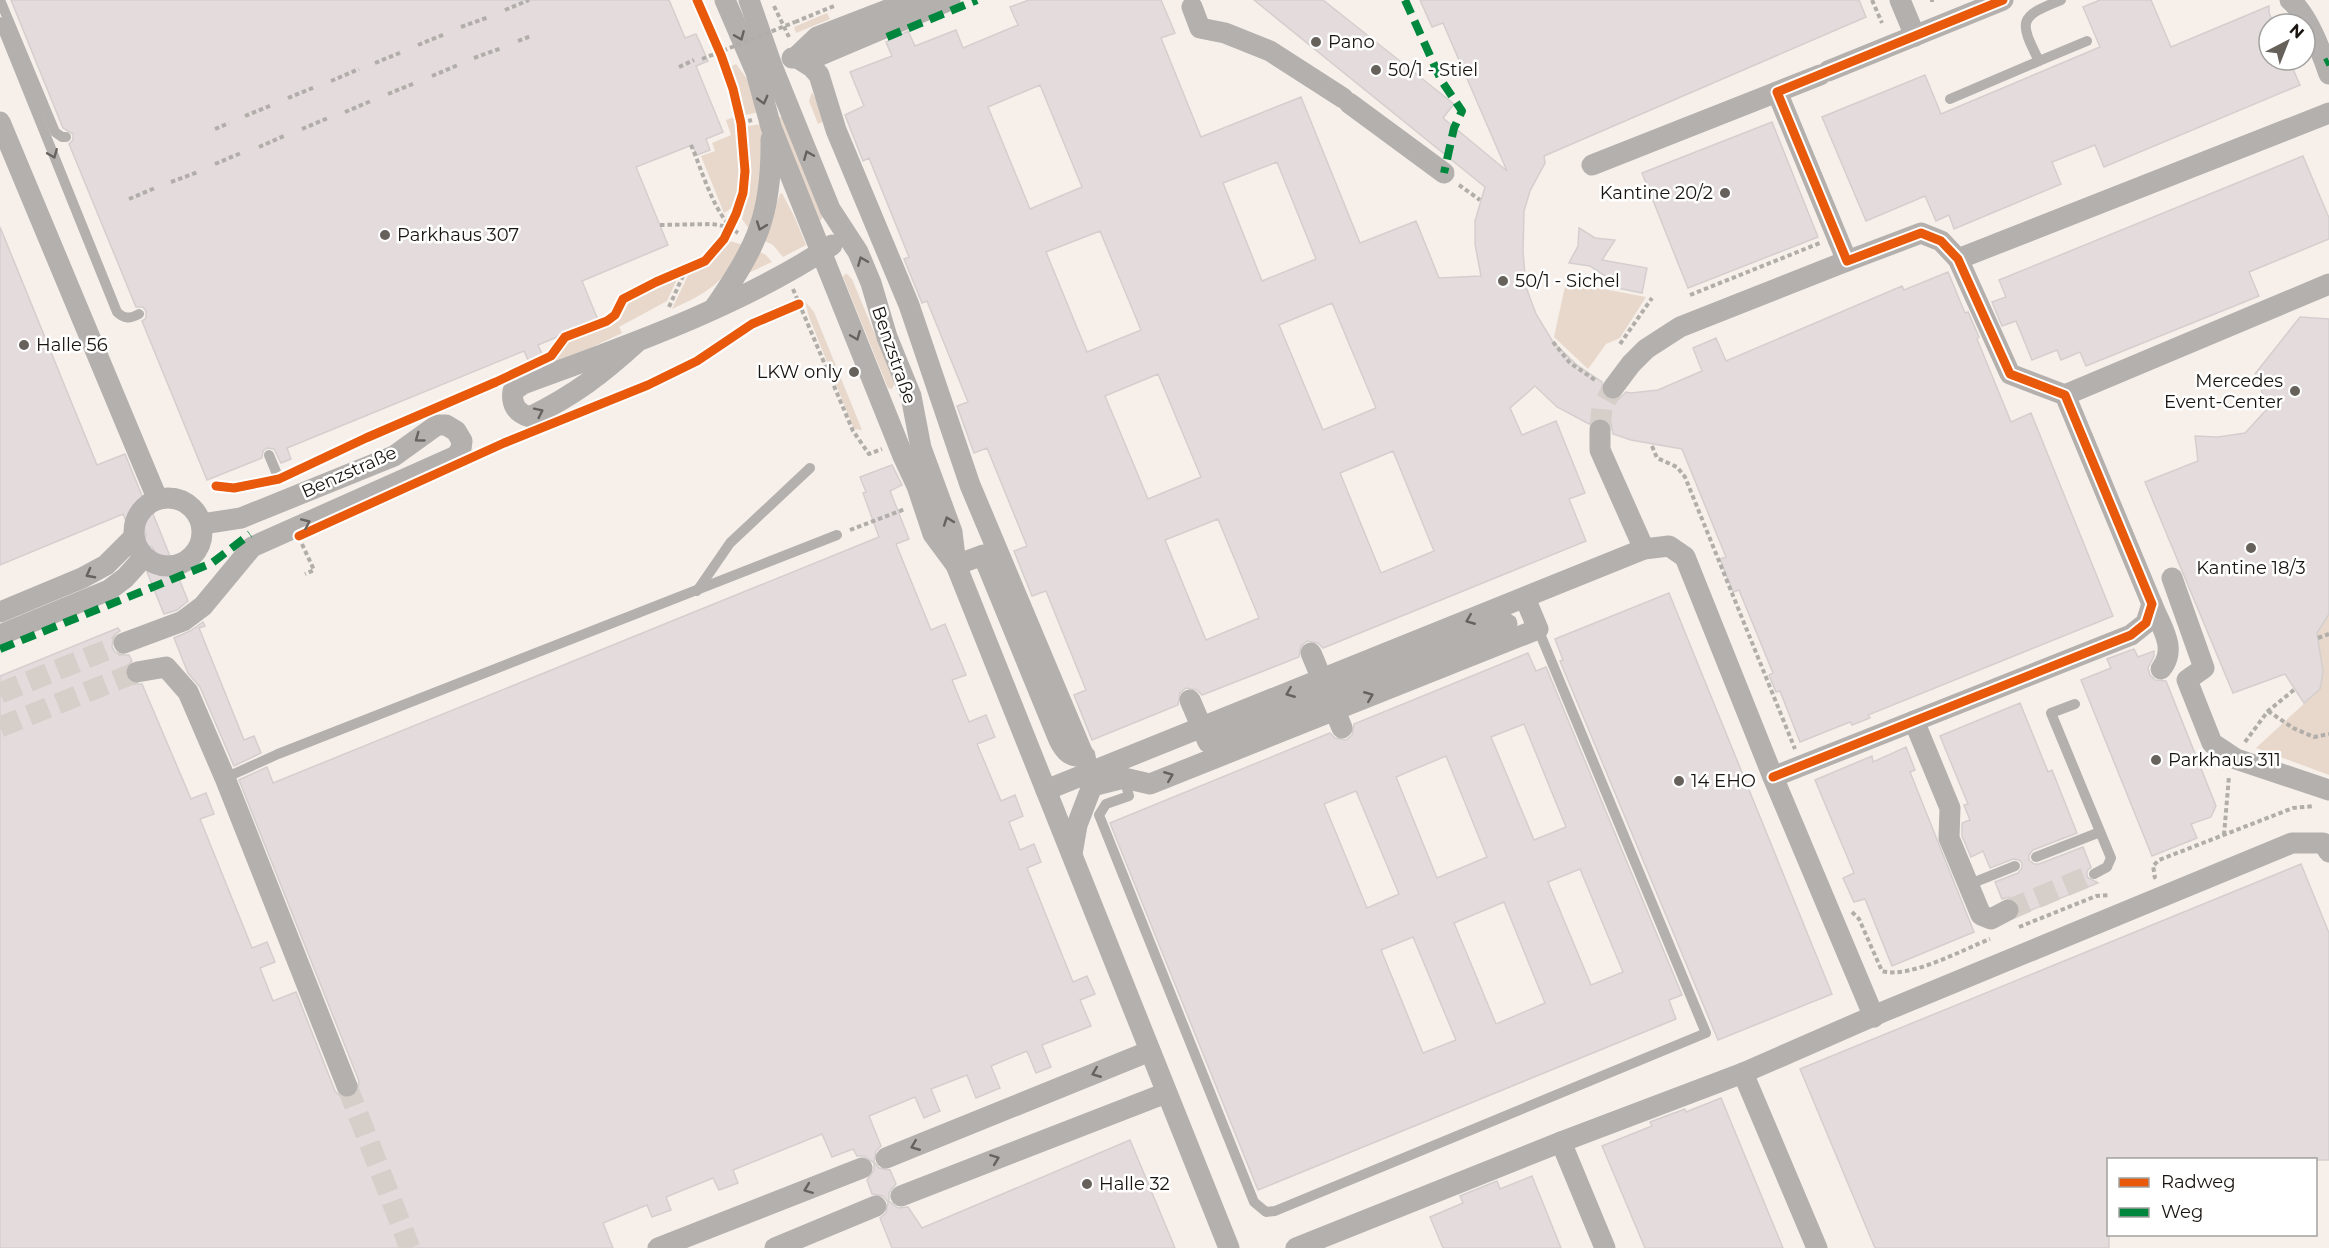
<svg xmlns="http://www.w3.org/2000/svg" width="2329" height="1248" viewBox="0 0 2329 1248" font-family="Montserrat,sans-serif">
<style>
.green{fill:#e7d8cb}
.building{fill:#e4dbdd;stroke:#d4cfce;stroke-width:1.5;fill-rule:evenodd}
.lines{fill:none;stroke-linecap:round;stroke-linejoin:round}
.street-tunnel{stroke:#d6cfc9;stroke-width:21;stroke-dasharray:21 10;stroke-linecap:butt}
.path{stroke:#b1aeaa;stroke-width:4;stroke-dasharray:4.5 3;stroke-linecap:butt}
.lane{stroke:#b3b0ae;stroke-width:10}
.street{stroke:#b3b0ae;stroke-width:21}
.path-bridge{stroke:#b1aeaa;stroke-width:4;stroke-dasharray:4.5 3;stroke-linecap:butt}
.street-bridge{stroke:#b3b0ae;stroke-width:21}
.quiet{stroke:#00873e;stroke-width:8;stroke-dasharray:15 8;stroke-linecap:butt}
.cycleway-casing{stroke:#fff;stroke-width:13}
.cycleway{stroke:#e8590c;stroke-width:9}
.oneway{stroke:#66625f}
.poi-dot{fill:#67615c;stroke:#fff;stroke-width:2}
.labels{text-anchor:middle;stroke-width:5;stroke-linejoin:round;paint-order:stroke}
.poi-label{font-size:18px;fill:#191410;stroke:#fff;text-anchor:start}
.street-label{font-size:18px;fill:#191410;stroke:#fff}
</style>
<rect width="100%" height="100%" fill="#f7f0ea"/>
<g class="green">
<polygon points="827,13 830,19 796,33 794,27"/>
<polygon points="736,64 753,87 759,112 746,115 743,113 730,67"/>
<polygon points="812,92 827,120 818,124 809,101"/>
<polygon points="786,115 823,217 820,221 777,118"/>
<path d="M734,117C736,140 750,202 724,213L701,156L715,151L712,143L731,135L726,120Z"/>
<path d="M762,124L765,151L752,233L742,219C750,189 749,162 745,131L748,126Z"/>
<polygon points="782,193 795,218 806,245 783,257 773,245 763,240 780,194"/>
<path d="M730,241L746,246C720,283 714,290 672,309L690,271L706,264L726,243Z"/>
<polygon points="758,251 766,255 772,262 746,274"/>
<polygon points="845,274 847,274 852,279 895,383 892,389 888,388 843,277"/>
<path d="M679,275L667,301L619,327L622,333L514,384L512,377L554,357L568,339L614,320C622,315 624,305 632,298C645,288 664,282 679,275Z"/>
<polygon points="1566,282 1646,297 1620,338 1606,344 1588,369 1554,337"/>
<polygon points="805,301 814,312 862,430 854,429 809,317"/>
<polygon points="2329,614 2329,775 2256,748 2320,689 2317,633"/>
</g>
<g class="building">
<polygon points="11,0 669,0 685,38 696,34 708,61 696,66 723,132 706,139 710,150 697,155 692,145 636,167 668,245 582,281 598,320 538,345 543,356 529,362 524,351 287,448 291,459 281,463 274,449 267,448 263,451 262,458 207,480 142,321 146,318 146,311 143,307 136,307 69,144 73,140 73,134 63,128"/>
<path d="M1029,0H1161L1175,33L1161,38L1201,137L1301,97L1360,243L1416,221L1439,278L1481,276L1475,244V221L1485,187L1254,0H1323L1454,104L1443,118L1507,171L1443,23L1432,27L1420,0H1859L1866,17L1544,156L1545,163L1530,191L1524,211L1523,252L1526,287L1536,314L1553,342L1577,365L1602,382V394L1606,398L1612,401L1619,399L1626,392L1631,393L1658,390L1702,371L1693,348L1716,338L1726,361L1902,286L1904,290L1948,272L1965,313L1968,312L1979,337L1977,339L2011,422L2031,413L2113,616L1868,715L1870,718L1852,725L1850,722L1800,742L1780,691L1776,692L1769,675L1773,673L1739,590L1733,592L1720,559L1726,557L1682,449L1631,440L1613,434L1611,423L1601,417L1593,419L1589,424L1557,407L1535,386L1510,408L1522,435L1556,421L1585,493L1569,499L1586,541L1323,648L1318,643L1307,641L1301,646L1299,657L1202,695L1197,690L1186,688L1180,693L1178,705L1092,740L1074,695L1086,690L1046,591L1032,596L1014,551L1027,546L987,448L974,453L957,406L968,402L927,301L922,303L904,259L909,257L869,158L863,161L845,115L864,106L850,72L892,56L886,42L908,31L915,46L956,30L963,48L1018,25L1010,7ZM1040,85L1082,187L1030,209L988,107ZM1277,162L1316,259L1262,281L1223,183ZM1100,231L1141,330L1087,352L1046,252ZM1332,303L1376,408L1323,430L1279,325ZM1158,374L1201,477L1148,499L1105,396ZM1393,451L1434,551L1381,573L1340,473ZM1218,519L1259,618L1206,640L1165,540Z"/>
<polygon points="2100,0 2151,0 2171,47 2269,6 2269,13 2274,24 2269,24 2269,60 2289,60 2300,85 2104,167 2095,145 2052,162 2061,184 1954,229 1949,215 1936,221 1925,196 1866,221 1822,117 1925,75 1941,114 2100,47 2083,7"/>
<polygon points="1772,122 1818,237 1688,288 1642,173"/>
<polygon points="2303,156 2329,218 2329,239 2249,272 2259,296 2086,366 2080,352 2061,360 2057,350 2032,360 2016,321 2002,326 1992,302 2006,297 1999,280"/>
<polygon points="0,227 97,465 125,454 145,503 151,509 188,601 177,610 164,614 147,572 156,560 156,553 152,547 144,545 146,534 143,528 137,525 128,526 123,514 0,565"/>
<polygon points="1579,228 1595,238 1615,240 1602,260 1647,268 1642,293 1617,288 1618,285 1610,283 1610,279 1590,266 1569,263 1578,246"/>
<polygon points="2300,317 2329,319 2329,614 2317,633 2323,672 2320,689 2304,703 2285,674 2233,693 2145,482 2198,461 2195,436 2218,437 2245,433 2268,408 2255,374"/>
<polygon points="892,465 902,485 890,491 909,539 896,544 931,630 945,624 966,675 952,680 969,722 986,715 995,737 977,744 1001,801 1015,795 1023,816 1009,822 1020,850 1034,844 1041,862 1027,868 1073,982 1087,976 1095,994 1080,1000 1091,1026 1042,1045 1051,1067 1036,1073 1027,1051 991,1066 1000,1088 976,1098 967,1075 931,1089 940,1111 924,1118 915,1097 869,1116 881,1146 876,1151 874,1162 879,1168 890,1170 896,1184 889,1193 889,1201 898,1208 908,1207 922,1228 1130,1140 1175,1248 892,1248 880,1218 886,1213 888,1202 883,1196 872,1194 867,1180 874,1170 874,1163 864,1156 857,1156 853,1149 832,1157 822,1134 733,1170 738,1183 719,1190 713,1178 666,1197 671,1210 652,1217 647,1205 603,1223 613,1248 0,1248 0,676 118,628 120,631 114,635 112,647 115,652 121,655 129,655 132,661 125,668 127,680 133,684 142,684 191,799 206,793 214,814 200,819 252,948 267,942 275,962 260,968 273,1001 296,992 335,1091 340,1096 351,1098 357,1093 359,1081 239,780 267,767 273,783 879,537 863,493 866,492 860,477"/>
<polygon points="1669,593 1832,994 1718,1040 1560,661 1563,660 1555,639"/>
<polygon points="203,622 205,626 199,628 244,740 254,736 261,753 234,766 200,687 188,673 174,638 190,631"/>
<polygon points="2134,649 2138,657 2154,651 2154,656 2148,668 2150,675 2155,680 2166,681 2216,806 2211,817 2191,824 2197,838 2152,856 2081,680 2111,668 2107,659"/>
<path d="M1528,653L1536,671L1546,667L1682,995L1669,1000L1676,1019L1258,1190L1110,823L1330,733L1335,738L1346,740L1352,735L1354,724ZM1524,724L1566,827L1534,840L1491,737ZM1446,756L1487,857L1437,878L1396,777ZM1356,791L1399,894L1367,908L1324,804ZM1580,869L1623,972L1591,985L1548,882ZM1504,902L1545,1003L1496,1024L1454,923ZM1413,937L1456,1040L1423,1053L1381,950Z"/>
<polygon points="2020,703 2048,772 2052,770 2077,833 2033,850 2029,855 2029,860 2034,864 2039,864 2083,847 2091,867 2087,871 2087,877 2098,883 2019,915 2019,904 2009,897 2002,899 1995,882 2018,873 2022,868 2022,863 2019,860 2013,859 1990,868 1983,851 1971,857 1962,836 1962,823 1970,820 1964,805 1968,804 1940,736"/>
<polygon points="1906,747 1915,770 1910,772 1974,932 1892,966 1865,899 1854,902 1843,878 1854,873 1815,780 1872,756 1873,762"/>
<polygon points="2301,864 2329,933 2329,1160 2109,1160 2109,1248 1875,1248 1800,1069"/>
<polygon points="1721,1098 1783,1248 1645,1248 1602,1146 1652,1126 1650,1122 1685,1109 1686,1112"/>
<polygon points="1532,1176 1561,1248 1443,1248 1430,1217 1463,1203 1460,1196 1497,1181 1500,1189"/>
</g>
<g class="lines">
<g class="street-tunnel">
<polyline points="1600,430 1602,407 1613,388"/>
<polyline points="0,693 124,643"/>
<polyline points="0,727 137,672"/>
<polyline points="2008,910 2094,874"/>
<polyline points="347,1086 410,1248"/>
</g>
<g class="path">
<polyline points="1872,0 1882,23"/>
<polyline points="1930,0 1934,0"/>
<polyline points="774,6 789,37"/>
<polyline points="505,10 529,0"/>
<polyline points="795,22 834,6"/>
<polyline points="461,27 489,17"/>
<polyline points="518,41 531,36"/>
<polyline points="418,45 445,34"/>
<polyline points="474,58 502,48"/>
<polyline points="375,63 402,52"/>
<polyline points="679,67 694,60"/>
<polyline points="432,76 458,65"/>
<polyline points="331,81 359,69"/>
<polyline points="388,94 415,83"/>
<polyline points="288,98 315,87"/>
<polyline points="345,112 371,101"/>
<polyline points="245,116 272,105"/>
<polyline points="741,123 752,120"/>
<polyline points="215,129 229,123"/>
<polyline points="302,129 328,118"/>
<path d="M691,145C703,172 714,216 738,233"/>
<polyline points="259,147 284,136"/>
<polyline points="215,164 241,153"/>
<polyline points="171,182 198,172"/>
<polyline points="1459,185 1480,200"/>
<polyline points="129,199 155,188"/>
<polyline points="660,225 712,224 729,227"/>
<polyline points="793,289 853,431 869,454 882,449"/>
<polyline points="1690,295 1820,243"/>
<polyline points="669,307 686,269"/>
<polyline points="1553,342 1570,363 1595,380"/>
<polyline points="1620,344 1652,298"/>
<polyline points="1652,446 1657,458 1677,467 1685,477 1795,749"/>
<polyline points="850,530 905,509"/>
<polyline points="302,544 314,570 305,574"/>
<polyline points="2318,638 2329,634"/>
<polyline points="2268,711 2293,728 2314,737 2329,734"/>
<polyline points="2245,742 2268,711 2295,689"/>
<polyline points="2224,835 2229,776"/>
<polyline points="2153,878 2155,877 2153,866 2159,860 2293,808 2314,806"/>
<path d="M1852,912L1859,919L1882,971C1909,979 1962,950 1990,939"/>
<polyline points="2019,927 2096,896 2110,895"/>
</g>
<g class="lane">
<polyline points="0,0 55,132 62,137 66,137"/>
<path d="M2061,0C2018,17 2019,21 2039,61L2087,41"/>
<path d="M0,22L117,312C124,319 130,319 139,314"/>
<polyline points="1950,99 2039,61"/>
<polyline points="269,455 279,479"/>
<polyline points="697,591 730,543 810,468"/>
<polyline points="2075,704 2051,713 2111,858 2107,867 2094,874"/>
<polyline points="225,778 278,754 837,535"/>
<polyline points="1124,778 1129,796 1106,804 1099,815 1254,1202 1266,1212 1275,1211 1706,1033 1538,629"/>
<polyline points="2036,857 2100,832"/>
<polyline points="1970,884 2015,866"/>
</g>
<g class="street">
<polyline points="725,0 756,72 771,127 903,456 917,486 933,534 956,565"/>
<polyline points="749,0 772,66 830,209 858,252 871,283 887,337 911,396 921,448 952,532 956,565 1229,1248"/>
<polyline points="1900,0 1915,36"/>
<path d="M2290,0C2308,15 2321,51 2329,74"/>
<polyline points="1192,7 1200,28 1225,33 1270,51 1343,98"/>
<polyline points="796,57 812,67 819,75 836,130 909,305 970,485 1091,773 1092,786 1077,825 1072,854"/>
<polyline points="796,57 817,37 913,0"/>
<polyline points="792,58 818,56 950,0"/>
<polyline points="1828,71 2003,0"/>
<polyline points="1349,103 1444,173"/>
<polyline points="0,122 157,498"/>
<polyline points="1592,165 1777,92"/>
<polyline points="1958,259 2329,113"/>
<path d="M715,307C757,245 772,216 771,139"/>
<path d="M637,342C601,375 574,395 530,417C516,413 511,404 513,391L523,384C626,346 741,306 832,245"/>
<polyline points="1613,388 1631,364 1646,349 1680,327 1847,261"/>
<polyline points="2065,395 2329,284"/>
<polyline points="1600,430 1600,450 1644,549"/>
<circle cx="168" cy="532" r="34"/>
<path d="M956,565L983,555L1059,740C1065,752 1071,758 1085,756"/>
<polyline points="2172,578 2204,668 2187,680 2212,743 2236,759 2329,790"/>
<path d="M2152,604C2161,627 2178,648 2161,669"/>
<polyline points="0,612 82,578 106,565 134,537"/>
<polyline points="0,635 109,590 125,578 144,557"/>
<polyline points="124,643 183,621 203,606 252,547 456,456 461,449 462,441 456,431 446,425 437,425 394,456 241,518 202,524"/>
<polyline points="137,672 166,667 188,692 225,778 347,1086"/>
<polyline points="1914,721 1950,808 1949,838 1981,915 1991,919 2008,910"/>
<polyline points="1773,777 2131,635 2146,623 2152,604 2065,395 2010,374 1958,259 1941,241 1921,233 1847,261 1777,92 1820,75"/>
<polyline points="1092,786 1124,778 1150,784 1538,629 1525,598"/>
<polyline points="1046,790 1644,549 1669,546 1685,557 1773,777 1874,1017"/>
<polyline points="1743,1073 1817,1248"/>
<polyline points="1561,1142 1605,1248"/>
<polyline points="886,1158 1150,1051"/>
<polyline points="901,1196 1166,1093"/>
<polyline points="658,1248 862,1168"/>
<polyline points="775,1248 876,1206"/>
<polyline points="1296,1248 1561,1142 1743,1073 1885,1011 2292,843 2323,843 2329,852"/>
</g>
<polyline class="path-bridge" points="702,59 795,22"/>
<g class="street-bridge">
<polyline points="1311,653 1329,696 1507,624"/>
<polyline points="1190,700 1208,742 1329,696 1342,728"/>
</g>
<g class="quiet">
<polyline points="1405,0 1441,80 1462,111 1454,128 1444,173"/>
<polyline points="887,37 977,0"/>
<polyline points="2325,63 2329,61"/>
<polyline points="0,649 212,563 250,534"/>
</g>
<defs>
<g id="cycleway">
<polyline points="216,486 234,488 279,479 366,438 496,382 551,356 565,337 607,321 615,315 623,299 656,282 705,261 724,239 736,214 743,193 745,171 741,123 733,89 721,55 697,0"/>
<polyline points="299,536 504,443 648,385 697,361 752,324 799,304"/>
<polyline points="1773,777 2131,635 2146,623 2152,604 2065,395 2010,374 1958,259 1941,241 1921,233 1847,261 1777,92 2003,0"/>
</g>
</defs>
<use href="#cycleway" class="cycleway-casing"/>
<use href="#cycleway" class="cycleway"/>
</g>
<defs><path id="oneway-chevron" d="M-2-3.5L2.5 0L-2 3.5" fill="none" stroke-width="1.6" stroke-linecap="round" stroke-linejoin="round" transform="scale(1.5)"/></defs>
<g class="oneway">
<use href="#oneway-chevron" transform="translate(740 36) rotate(67)"/>
<use href="#oneway-chevron" transform="translate(763 100) rotate(75)"/>
<use href="#oneway-chevron" transform="translate(53 154) rotate(68)"/>
<use href="#oneway-chevron" transform="translate(808 155) rotate(-112)"/>
<use href="#oneway-chevron" transform="translate(761 226) rotate(110)"/>
<use href="#oneway-chevron" transform="translate(862 261) rotate(-112)"/>
<use href="#oneway-chevron" transform="translate(856 336) rotate(68)"/>
<use href="#oneway-chevron" transform="translate(539 412) rotate(-26)"/>
<use href="#oneway-chevron" transform="translate(419 438) rotate(144)"/>
<use href="#oneway-chevron" transform="translate(948 521) rotate(-110)"/>
<use href="#oneway-chevron" transform="translate(306 523) rotate(-24)"/>
<use href="#oneway-chevron" transform="translate(90 574) rotate(152)"/>
<use href="#oneway-chevron" transform="translate(1470 620) rotate(158)"/>
<use href="#oneway-chevron" transform="translate(1290 693) rotate(158)"/>
<use href="#oneway-chevron" transform="translate(1369 696) rotate(-22)"/>
<use href="#oneway-chevron" transform="translate(1169 776) rotate(-22)"/>
<use href="#oneway-chevron" transform="translate(1096 1073) rotate(158)"/>
<use href="#oneway-chevron" transform="translate(915 1146) rotate(158)"/>
<use href="#oneway-chevron" transform="translate(995 1159) rotate(-21)"/>
<use href="#oneway-chevron" transform="translate(808 1189) rotate(159)"/>
</g>
<g class="poi-dot">
<circle cx="1316" cy="42" r="6"/>
<circle cx="1376" cy="70" r="6"/>
<circle cx="1725" cy="193" r="6"/>
<circle cx="385" cy="235" r="6"/>
<circle cx="1503" cy="281" r="6"/>
<circle cx="24" cy="345" r="6"/>
<circle cx="854" cy="372" r="6"/>
<circle cx="2295" cy="391" r="6"/>
<circle cx="2251" cy="548" r="6"/>
<circle cx="2156" cy="760" r="6"/>
<circle cx="1679" cy="781" r="6"/>
<circle cx="1087" cy="1184" r="6"/>
</g>
<g class="labels">
<g class="poi-label">
<text x="1328" y="48">Pano</text>
<text x="1388" y="76">50/1 - Stiel</text>
<text x="1713" y="199" text-anchor="end">Kantine 20/2</text>
<text x="397" y="241">Parkhaus 307</text>
<text x="1515" y="287">50/1 - Sichel</text>
<text x="36" y="351">Halle 56</text>
<text x="842" y="378" text-anchor="end">LKW only</text>
<text x="2283" y="387" text-anchor="end">Mercedes<tspan x="2283" dy="21">Event-Center</tspan></text>
<text x="2251" y="574" text-anchor="middle">Kantine 18/3</text>
<text x="2168" y="766">Parkhaus 311</text>
<text x="1691" y="787">14 EHO</text>
<text x="1099" y="1190">Halle 32</text>
</g>
<g class="street-label">
<text transform="translate(894 355) rotate(71)" y="6">Benzstraße</text>
<text transform="translate(349 472) rotate(-24)" y="6">Benzstraße</text>
</g>
</g>
<rect x="2107" y="1158" width="210" height="78" fill="#ffffff" stroke="#a3a19f" stroke-width="1.5"/>
<rect x="2119" y="1178" width="30" height="9" fill="#e8590c" stroke="#a3a19f" stroke-width="1.5"/>
<text x="2161" y="1188" font-size="18" fill="#191410">Radweg</text>
<rect x="2119" y="1208" width="30" height="9" fill="#00873e" stroke="#a3a19f" stroke-width="1.5"/>
<text x="2161" y="1218" font-size="18" fill="#191410">Weg</text>
<g transform="translate(2287 42) rotate(42)"><circle r="28" fill="#ffffff" stroke="#a3a19f" stroke-width="1.5"/>
<path d="M0-4.5L10 22L0 15L-10 22Z" fill="#67615c"/>
<text y="-9" font-size="16" font-weight="bold" text-anchor="middle" fill="#191410">N</text>
</g>
</svg>
